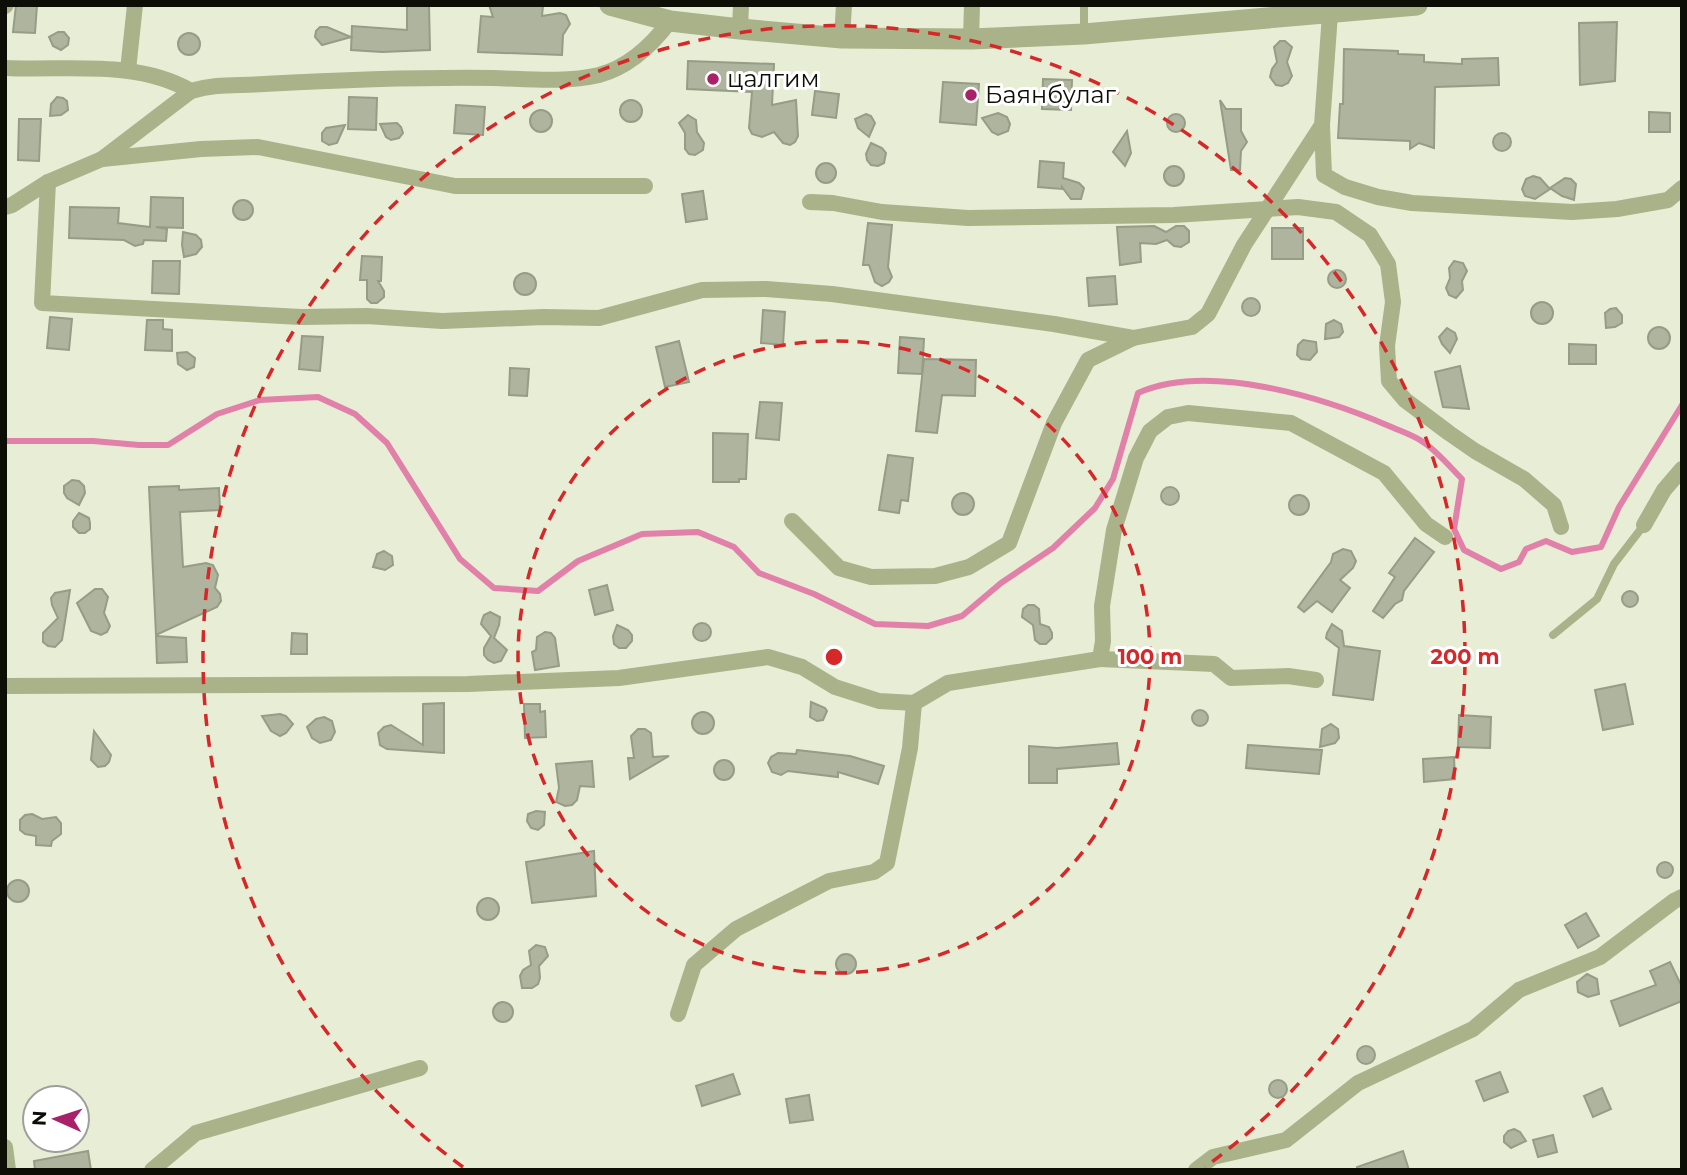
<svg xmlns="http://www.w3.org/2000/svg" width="1687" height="1175" viewBox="0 0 1687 1175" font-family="Montserrat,sans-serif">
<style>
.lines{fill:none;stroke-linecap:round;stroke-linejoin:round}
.stream{stroke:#e180a9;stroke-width:6}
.building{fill:#afb49e;stroke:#979c86;stroke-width:2}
.service{stroke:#a9b289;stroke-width:8}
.minor{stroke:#a9b289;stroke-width:16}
.tertiary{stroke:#a9b289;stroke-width:21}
.ring{fill:none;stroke:#d62828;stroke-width:3.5;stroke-dasharray:12 9}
.poi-dot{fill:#a82169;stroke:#fff;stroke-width:2.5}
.labels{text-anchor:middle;stroke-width:6;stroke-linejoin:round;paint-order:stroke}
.poi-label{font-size:24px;fill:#0d0f07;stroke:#fff;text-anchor:start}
.centre{fill:#d62828;stroke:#fff;stroke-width:3.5}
.ring-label{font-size:21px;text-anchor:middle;font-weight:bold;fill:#d62828;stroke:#fff;stroke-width:6;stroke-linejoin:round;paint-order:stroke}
</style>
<rect width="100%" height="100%" fill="#e8edd6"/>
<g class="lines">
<path class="stream" d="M5,441H93L139,445H168L217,414L260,400L318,397L355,414L387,443L460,559L494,588L538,591L578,561L642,534L698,532L734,547L759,573L814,594L875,624L928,626L962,616L1001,583L1053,548L1095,508L1113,479L1138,393C1208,362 1322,397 1389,426C1400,431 1413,435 1423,442C1437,451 1450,467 1462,479L1454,529L1464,550L1501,569L1519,562L1526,549L1546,541L1572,552L1601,547L1619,507L1682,405"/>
</g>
<g class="building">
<polygon points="16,5 37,5 35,33 13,32"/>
<polygon points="407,5 429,5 430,50 382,52 351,50 352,26 407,30"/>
<polygon points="489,5 543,6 542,16 560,13 566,15 570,24 563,35 562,55 478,52 481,16 493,17"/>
<polygon points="1617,22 1615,81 1580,85 1579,23"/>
<polygon points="320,27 327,27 351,37 322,45 315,37 316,31"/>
<polygon points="58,32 64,32 69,38 68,45 61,50 53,46 49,37"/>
<circle cx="189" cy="44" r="11"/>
<polygon points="1280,41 1285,41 1292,47 1287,62 1292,76 1288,83 1282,86 1276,85 1270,77 1272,69 1277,62 1274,47"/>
<polygon points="1344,49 1398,51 1398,54 1424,55 1424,62 1462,64 1462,59 1498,58 1499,85 1435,87 1434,148 1419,143 1410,149 1410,141 1338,138 1340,104 1343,104"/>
<polygon points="688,61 774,64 772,105 796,100 798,136 795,142 790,145 783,143 774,132 762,137 752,134 749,128 752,92 687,89"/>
<polygon points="1043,79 1072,80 1071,110 1042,109"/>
<polygon points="943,82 979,84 976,125 940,122"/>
<polygon points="815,91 839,94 836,118 812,115"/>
<polygon points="57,97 63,98 67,101 68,110 61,115 50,116 51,104"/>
<polygon points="349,97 377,98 376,130 348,129"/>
<circle cx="631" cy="111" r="11"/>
<polygon points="1220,100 1226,109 1241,109 1241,131 1247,142 1241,151 1240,170 1231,170"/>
<polygon points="456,105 485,107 483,135 454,133"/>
<circle cx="541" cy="121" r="11"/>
<polygon points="1649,112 1670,113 1670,132 1649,132"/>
<polygon points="998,113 1007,117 1010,124 1008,131 998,135 992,132 982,118"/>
<circle cx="1176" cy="123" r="9"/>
<polygon points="866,114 871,116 875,123 869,137 858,128 855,119"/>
<polygon points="688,115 696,120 697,132 704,143 703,150 695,155 689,154 685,149 685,133 679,123"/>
<polygon points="19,119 41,119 39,161 18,160"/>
<polygon points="397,123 401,127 403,133 399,138 391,140 386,137 380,124"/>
<polygon points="345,125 337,143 329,145 322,141 322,133 326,128"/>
<polygon points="1127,131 1131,153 1125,166 1113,152"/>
<circle cx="1502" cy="142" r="9"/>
<polygon points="871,143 882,148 886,153 884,163 878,166 871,165 867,160 866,154"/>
<polygon points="1040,161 1064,163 1063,178 1079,183 1084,188 1081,199 1071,199 1062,187 1062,189 1038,187"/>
<circle cx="826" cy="173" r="10"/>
<circle cx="1174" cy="176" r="10"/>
<polygon points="1533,176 1540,178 1550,189 1535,199 1525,196 1522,189 1526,179"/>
<polygon points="1565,178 1571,179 1576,184 1574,200 1562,196 1550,188"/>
<polygon points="703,191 707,219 686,222 682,194"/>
<polygon points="151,197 183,198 183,228 156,227 167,229 166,241 144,240 143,244 135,246 124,240 69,238 70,207 119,208 118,223 150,227"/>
<circle cx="243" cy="210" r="10"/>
<polygon points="868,223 892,225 888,267 892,277 889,282 882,286 875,282 869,265 863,265"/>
<polygon points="1154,226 1166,232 1176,226 1184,226 1189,231 1189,242 1181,247 1174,246 1167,240 1156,244 1140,243 1141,262 1120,265 1117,227"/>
<rect x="1272" y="228" width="31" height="31"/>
<polygon points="183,232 196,235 201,240 202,247 196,254 184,257 182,245"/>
<polygon points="362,256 382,257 381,281 378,281 384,291 384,297 377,303 371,303 367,299 367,280 360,280"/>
<polygon points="153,261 180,261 179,294 152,293"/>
<polygon points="1454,261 1463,263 1467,271 1462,281 1463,290 1456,298 1449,295 1446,288 1450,278 1449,268"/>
<circle cx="1337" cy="279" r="9"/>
<circle cx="525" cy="284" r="11"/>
<polygon points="1115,276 1117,304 1089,306 1087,278"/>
<circle cx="1251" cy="307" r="9"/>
<circle cx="1542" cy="313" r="11"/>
<polygon points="1616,308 1622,315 1622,323 1615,327 1606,328 1605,313 1610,309"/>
<polygon points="763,310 785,312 783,345 761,343"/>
<polygon points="50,317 72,319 69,350 47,348"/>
<polygon points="147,320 163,320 163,329 172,330 172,351 145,350"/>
<polygon points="1334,320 1341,324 1343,332 1339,337 1325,339 1326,324"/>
<circle cx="1659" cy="338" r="11"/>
<polygon points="1447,328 1455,333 1457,339 1450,353 1442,344 1439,337"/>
<polygon points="302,336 323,337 320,371 299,369"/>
<polygon points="900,337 924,339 922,374 898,373"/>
<polygon points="1303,340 1316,342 1317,352 1310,360 1301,359 1297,355 1298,345"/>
<polygon points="679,341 689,382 665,387 656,347"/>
<polygon points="1569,344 1596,345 1596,364 1569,364"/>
<polygon points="187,352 195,358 194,367 187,370 178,364 177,353"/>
<polygon points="924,359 976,360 975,396 942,395 937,433 916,431"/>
<polygon points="1460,366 1469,409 1443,407 1435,372"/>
<polygon points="510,368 529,369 527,396 509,395"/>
<polygon points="760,402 782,403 779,440 756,438"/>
<polygon points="713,433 748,434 746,479 739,479 739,482 713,482"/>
<polygon points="888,455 913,458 908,501 901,500 899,513 879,510"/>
<polygon points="72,480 79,481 84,486 85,493 79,505 67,498 64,493 64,486"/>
<polygon points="179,486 179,490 219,488 220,510 180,512 183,567 206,563 213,565 218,575 215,588 220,594 221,601 217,607 156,635 149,487"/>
<circle cx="1170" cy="496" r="9"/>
<circle cx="963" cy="504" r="11"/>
<circle cx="1299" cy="505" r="10"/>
<polygon points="79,513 89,518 90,523 90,529 85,533 79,533 73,527 73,521"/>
<polygon points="1415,538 1434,552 1404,591 1402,600 1395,604 1383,618 1373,611 1395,577 1389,573"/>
<polygon points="1343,549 1351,551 1356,561 1353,568 1340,580 1350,588 1332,612 1317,601 1304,612 1298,607 1331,562 1333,554"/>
<polygon points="384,551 392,556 393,565 385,570 373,567 377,554"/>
<polygon points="607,585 613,610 595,615 589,590"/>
<polygon points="95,589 102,589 108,597 104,613 110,626 107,632 101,635 91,631 77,603"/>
<polygon points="70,590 62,640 55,647 48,646 43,642 43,633 58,618 52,605 51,598 55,593"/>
<circle cx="1630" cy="599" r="8"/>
<polygon points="1028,605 1034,605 1039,609 1040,624 1049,627 1052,633 1052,638 1046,644 1040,644 1035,640 1033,625 1022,617 1023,609"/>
<polygon points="490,612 500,617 499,625 494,638 507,650 501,661 494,663 488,660 484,655 484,648 491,636 481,624 482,620 484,615"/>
<circle cx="702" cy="632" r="9"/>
<polygon points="1332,624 1342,631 1344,646 1380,651 1373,700 1333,695 1339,648 1326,638 1327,633"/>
<polygon points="617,625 628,630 632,635 632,641 626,648 619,648 614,644 613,636"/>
<polygon points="545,632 551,633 555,638 559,666 535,670 532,652 536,650 537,637"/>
<polygon points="292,633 307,634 307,654 291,654"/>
<polygon points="156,636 186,638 187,662 157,663"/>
<polygon points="1625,684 1633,724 1603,730 1595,690"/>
<polygon points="811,702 825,708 827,711 823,720 817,721 810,717"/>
<polygon points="444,703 444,753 387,749 380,745 378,733 384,727 391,725 423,745 423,704"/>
<polygon points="524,704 540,704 540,712 545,711 546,737 525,738"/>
<circle cx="1200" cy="718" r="8"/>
<circle cx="703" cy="723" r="11"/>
<polygon points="280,714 286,716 293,724 286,733 280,736 271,731 262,716"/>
<polygon points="1459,715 1491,717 1490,748 1458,747"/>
<polygon points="324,717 332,721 335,732 331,740 320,743 312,738 307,727 316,719"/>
<polygon points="1331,724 1338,729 1339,738 1335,743 1320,747 1322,729"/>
<polygon points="638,729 645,729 651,733 653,757 669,756 630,779 628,758 634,758 631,736"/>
<polygon points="94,731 111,755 109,762 105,766 98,767 91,760"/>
<polygon points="1117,743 1119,764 1057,769 1057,783 1029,783 1029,746 1057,748"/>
<polygon points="1248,745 1322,750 1319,774 1246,768"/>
<polygon points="797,750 850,756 884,766 878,784 838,772 838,777 788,771 781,775 772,772 768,763 771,757 778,753 796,754"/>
<polygon points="1454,757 1455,779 1424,782 1423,759"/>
<circle cx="724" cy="770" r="10"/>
<polygon points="592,761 594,787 580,786 577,800 572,805 565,806 556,802 559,788 556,764"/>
<polygon points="536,811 545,812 544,825 538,830 531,828 527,821 528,814"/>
<polygon points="32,814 42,819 56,817 61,823 61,834 52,841 51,846 36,845 36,836 25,834 20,830 20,820 25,815"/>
<polygon points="594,851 596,896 532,903 526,862"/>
<circle cx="1665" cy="870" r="8"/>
<circle cx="18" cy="891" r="11"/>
<circle cx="488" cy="909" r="11"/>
<polygon points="1586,913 1599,936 1578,948 1565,925"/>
<polygon points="536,945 545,947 548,956 539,966 540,978 538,984 532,988 522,988 520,976 523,970 531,965 529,951"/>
<circle cx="846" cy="964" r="10"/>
<polygon points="1670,962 1682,987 1682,1001 1620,1026 1611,1001 1656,985 1650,971"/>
<polygon points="1587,974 1597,979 1599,994 1588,997 1578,992 1577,982"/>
<circle cx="503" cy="1012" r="10"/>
<circle cx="1366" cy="1055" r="9"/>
<polygon points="1500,1072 1508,1092 1484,1101 1476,1081"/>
<polygon points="733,1074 740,1094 702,1106 696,1086"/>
<circle cx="1278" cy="1089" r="9"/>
<polygon points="1602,1088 1611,1109 1593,1117 1584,1096"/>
<polygon points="809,1095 813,1120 790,1123 786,1099"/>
<polygon points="1514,1129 1520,1132 1526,1141 1511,1148 1504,1142 1504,1136 1508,1131"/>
<polygon points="1553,1135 1557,1152 1538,1157 1533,1140"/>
<polygon points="88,1151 91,1170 35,1170 34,1161"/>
<polygon points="1403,1151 1409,1170 1358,1170 1357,1167"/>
</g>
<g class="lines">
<g class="service">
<polyline points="1084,34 1084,5"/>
<polyline points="1553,635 1597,599 1614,564 1644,525"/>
</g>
<g class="minor">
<polyline points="5,6 6,5"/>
<polyline points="740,29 741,5"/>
<polyline points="842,38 844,5"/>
<polyline points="971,39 972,5"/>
<path d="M5,68C67,71 135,59 191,91C218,83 236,86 264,84C340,80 417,77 493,78C528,79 565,83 599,75C629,67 652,45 670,21"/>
<polyline points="128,70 135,5"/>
<polyline points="1322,125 1324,175 1345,187 1378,197 1412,203 1572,212 1617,209 1668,200 1682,188"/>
<polyline points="102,159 201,149 258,147 455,186 645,186"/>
<polyline points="48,182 42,303 301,317 367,316 442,321 544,317 599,318 702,290 766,289 832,294 1054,324 1133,338 1192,327 1208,314 1244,245 1322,125 1330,14"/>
<polyline points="810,202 833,203 882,212 968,218 1174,215 1298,207 1336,212 1370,235 1388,264 1393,302 1387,346 1389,381 1405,400 1449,433 1475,451 1524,479 1554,505 1561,527"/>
<polyline points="5,207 12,205 48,182 102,159 191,91"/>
<polyline points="792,521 839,568 871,577 935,576 969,567 1009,543 1054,423 1088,360 1133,338"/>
<polyline points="1644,525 1664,490 1682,469"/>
<polyline points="1100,659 1214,664 1231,678 1288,676 1316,680"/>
<polyline points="5,686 468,684 619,678 768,657 802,667 835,687 879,701 914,703 948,683 1100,659 1103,641 1102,606 1114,530 1136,458 1150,431 1168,417 1188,413 1291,423 1384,473 1426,524 1445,537"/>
<polyline points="678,1014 694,965 736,929 829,881 874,872 887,863 910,748 914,703"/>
<polyline points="5,1147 8,1170"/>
<polyline points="152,1170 196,1133 420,1068"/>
<polyline points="1196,1170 1213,1157 1286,1140 1358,1083 1473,1029 1519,990 1600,957 1674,901 1682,897"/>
</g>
<polyline class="tertiary" points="610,5 670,21 740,29 842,38 971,39 1084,34 1417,5"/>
</g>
<g class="ring">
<circle cx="834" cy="657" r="316"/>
<path d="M463 1167A631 631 0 1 1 1205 1167"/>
</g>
<g class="poi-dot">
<circle cx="713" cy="79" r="7"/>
<circle cx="971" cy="95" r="7"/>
</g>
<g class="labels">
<g class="poi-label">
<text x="727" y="87">цалгим</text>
<text x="985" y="103">Баянбулаг</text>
</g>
</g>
<circle cx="834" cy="657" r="10" class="centre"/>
<g class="ring-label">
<text x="1150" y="664">100 m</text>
<text x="1465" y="664">200 m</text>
</g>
<rect width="1687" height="1175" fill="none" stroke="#0d0f07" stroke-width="14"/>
<g transform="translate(56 1119) rotate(273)"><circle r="33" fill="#ffffff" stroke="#9e9f9c" stroke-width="2"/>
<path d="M0-5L12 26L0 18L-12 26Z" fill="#a82169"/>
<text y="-10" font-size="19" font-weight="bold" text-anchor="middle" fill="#0d0f07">N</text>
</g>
</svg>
